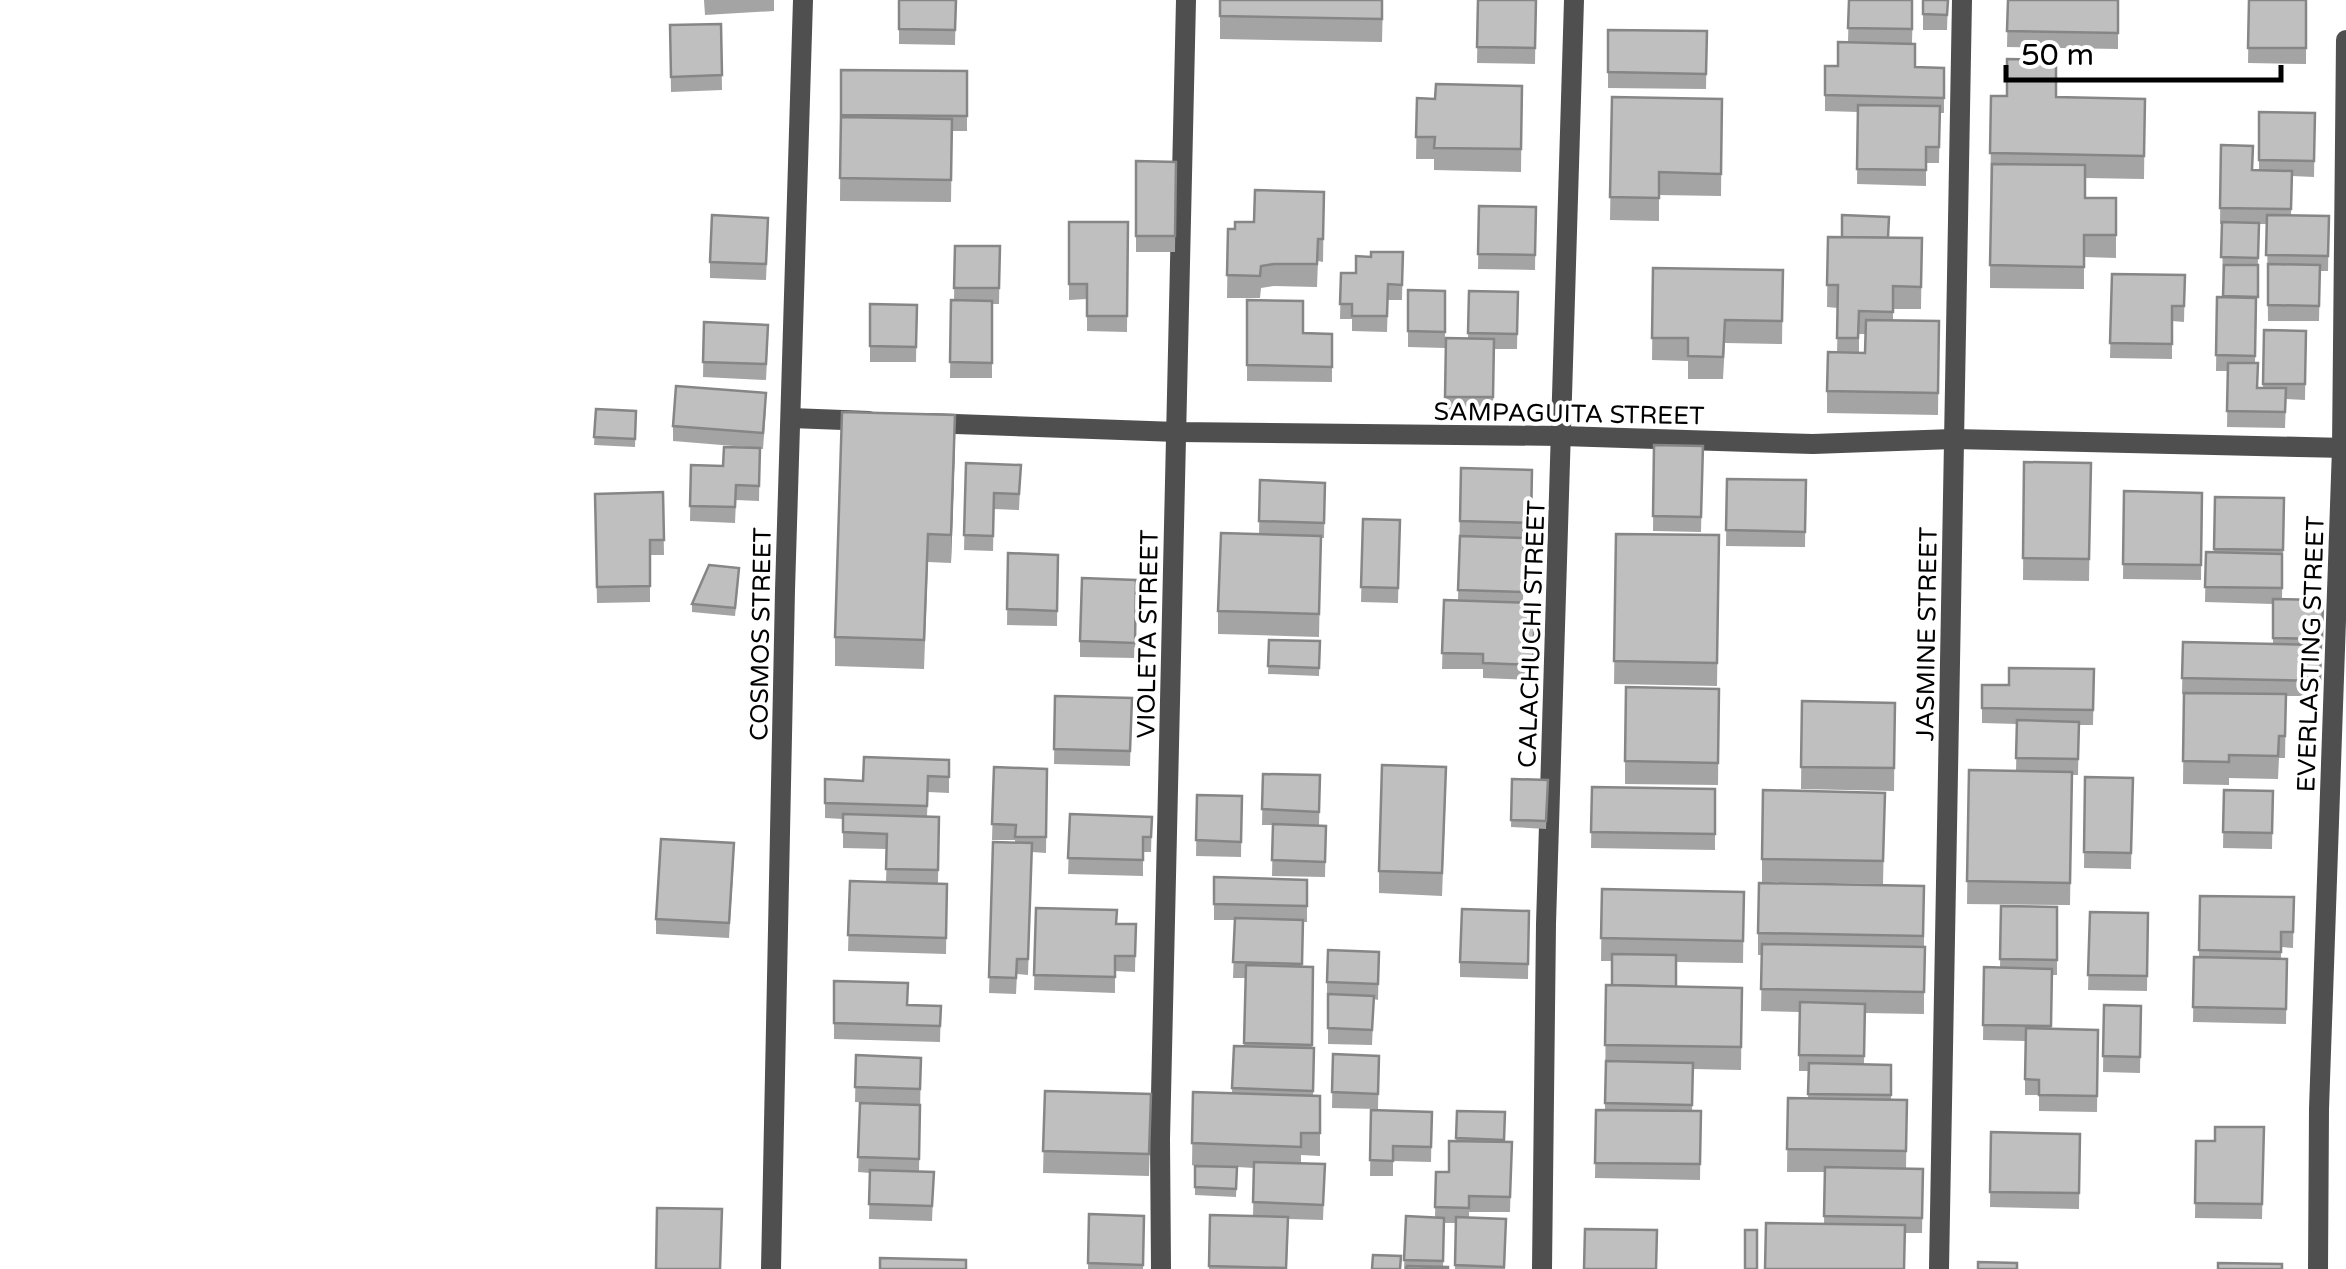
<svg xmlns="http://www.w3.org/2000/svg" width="2346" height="1269" viewBox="0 0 2346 1269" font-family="'Varela Round',sans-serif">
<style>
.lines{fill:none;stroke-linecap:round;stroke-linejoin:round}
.minor{stroke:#4f4f4f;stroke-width:20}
.wall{fill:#a4a4a4;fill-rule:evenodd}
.shaded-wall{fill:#868686}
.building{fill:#bfbfbf;stroke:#868686;stroke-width:2.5}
.labels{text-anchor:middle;stroke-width:8;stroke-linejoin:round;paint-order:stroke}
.street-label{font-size:25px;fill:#000;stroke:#fff}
</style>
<rect width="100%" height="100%" fill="#fff"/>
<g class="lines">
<g class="minor">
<polyline points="791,418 869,421"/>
<polyline points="928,423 1177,432 1562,436 1813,444 1953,439 2346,448"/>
<polyline points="771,1269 785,590 803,0"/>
<polyline points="1161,1269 1160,1139 1186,0"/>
<polyline points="1542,1269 1546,924 1574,0"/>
<polyline points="1939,1269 1962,0"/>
<polyline points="2318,1269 2319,1109 2342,448 2346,40"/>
</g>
</g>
<g class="wall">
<polygon points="704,0 774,0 774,11 705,15"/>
<polygon points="899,0 956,0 955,45 899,44"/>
<polygon points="1220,0 1383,0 1382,42 1220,39"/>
<polygon points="1478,0 1536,0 1535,64 1477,63"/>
<polygon points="1849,0 1913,0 1912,43 1915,67 1944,68 1944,113 1940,113 1939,163 1926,163 1926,186 1857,184 1858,112 1825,111 1825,66 1838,66 1848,42"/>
<polygon points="1923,0 1948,0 1947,30 1923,30"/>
<polygon points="2008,0 2118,0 2118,49 2007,47"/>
<polygon points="2249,0 2306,0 2306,64 2248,63"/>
<polygon points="721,24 722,90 671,92 670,25"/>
<polygon points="1608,30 1707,31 1706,89 1608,88"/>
<polygon points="841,70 967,71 967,131 952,131 951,202 840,201"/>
<polygon points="1522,86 1521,172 1434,170 1434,159 1416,159 1417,98 1435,99"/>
<polygon points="1991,96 2145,99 2144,179 2085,178 2085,198 2116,198 2116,258 2084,257 2084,289 1990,288"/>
<polygon points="1612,97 1722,99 1721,196 1659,195 1659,221 1610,220"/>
<polygon points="2259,112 2315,113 2314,177 2292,176 2291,216 2329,216 2328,271 2320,271 2319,321 2268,321 2267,224 2259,224 2255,363 2257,388 2263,388 2264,330 2306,331 2305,400 2286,399 2285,428 2227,427 2228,371 2216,371 2217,297 2223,297 2222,224 2220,224 2221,145 2253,170 2259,171"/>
<polygon points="1136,161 1176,162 1175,252 1136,252"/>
<polygon points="1324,192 1323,262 1318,261 1317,287 1274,286 1261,288 1260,298 1227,298 1228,229 1235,229 1254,222"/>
<polygon points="1479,206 1536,207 1535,270 1478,269"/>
<polygon points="1069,222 1128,222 1127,332 1087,331 1087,299 1069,300"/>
<polygon points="768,233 766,280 710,278 710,262"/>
<path d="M1828,237L1922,238L1921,309H1893V320L1939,321L1938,415L1827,413V391L1837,353L1838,308L1827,307ZM1859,334H1866L1865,353H1859Z"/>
<polygon points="955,246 1000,246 999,304 992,304 992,378 950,378 951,300 954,300"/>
<polygon points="1403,252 1402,300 1388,300 1387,332 1352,331 1352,319 1340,319 1341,273 1356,273 1371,257"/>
<polygon points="1653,268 1783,270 1782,344 1725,343 1723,379 1688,379 1688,361 1652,360"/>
<polygon points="2112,274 2185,275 2184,322 2172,321 2172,359 2110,358"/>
<polygon points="1408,290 1445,291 1445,348 1408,347"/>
<polygon points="1469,291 1518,292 1517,349 1494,349 1493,413 1445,412 1446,338 1468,339"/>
<polygon points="1247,300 1303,333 1332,334 1332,382 1247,381"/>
<polygon points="870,304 917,305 916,362 870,362"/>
<polygon points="704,322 768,340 766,380 703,377"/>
<polygon points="766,408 763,449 760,449 759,501 736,500 735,523 690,521 691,465 723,466 746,447 673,441 673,426"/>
<polygon points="596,409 636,411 635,447 594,445"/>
<polygon points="955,444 951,563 928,562 924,669 835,666 835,637"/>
<polygon points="1654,445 1703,446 1701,532 1653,531"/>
<polygon points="2024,462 2091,463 2089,581 2023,580"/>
<polygon points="966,463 1021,465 1019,510 994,509 993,551 964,550"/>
<polygon points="1461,468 1532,470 1531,539 1524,539 1523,603 1535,603 1533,680 1483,678 1483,669 1442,669 1444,600 1458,601"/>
<polygon points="1727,479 1806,480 1805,547 1726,546"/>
<polygon points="1260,480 1325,483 1324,538 1321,538 1319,637 1218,634 1218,611 1259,535"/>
<polygon points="2124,491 2202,493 2201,580 2123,579"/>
<polygon points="663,492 664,555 650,555 650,602 597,603 595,494"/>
<polygon points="2215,497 2284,498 2282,599 2323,600 2320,696 2286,696 2285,758 2279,758 2278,779 2229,778 2229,785 2183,784 2184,694 2182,694 2183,642 2273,644 2273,604 2205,602 2206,552 2214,552"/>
<polygon points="1363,519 1400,520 1398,603 1361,602"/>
<polygon points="1616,534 1719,535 1717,686 1614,684"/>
<polygon points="1008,553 1058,555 1057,626 1007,625"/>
<polygon points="739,576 735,616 692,612 692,604"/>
<polygon points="1136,580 1135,658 1080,657 1080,641"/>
<polygon points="1269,640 1320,641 1319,676 1268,674"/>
<polygon points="2094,669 2093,725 2079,725 2078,775 2072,775 2070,905 1967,904 1969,770 2016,771 2017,724 1982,723 1982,685 2009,685"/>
<polygon points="1719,689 1718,785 1625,784 1625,761"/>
<polygon points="1055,696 1132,698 1130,766 1054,764"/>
<polygon points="1802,701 1895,703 1894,791 1801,789"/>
<polygon points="949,760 949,793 928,792 927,816 939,817 938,883 947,884 946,954 848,951 850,881 886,882 887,849 843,848 843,819 825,818 825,779 863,781"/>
<polygon points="994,767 1047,769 1046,853 1032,852 1028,975 1017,974 1016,994 989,993 993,842 1015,843 1015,840 992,840"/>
<polygon points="1263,774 1320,775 1319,826 1326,826 1325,877 1272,876 1273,825 1262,825"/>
<polygon points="2085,777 2133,778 2131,869 2084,868"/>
<polygon points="1512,779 1548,780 1546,829 1511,827"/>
<polygon points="1592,787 1715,789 1715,850 1591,848"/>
<polygon points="1446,789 1442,896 1379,893 1379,871"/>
<polygon points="2224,790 2273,791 2272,849 2223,848"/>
<polygon points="1885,793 1883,884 1762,882 1762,859"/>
<polygon points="1197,795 1242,796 1241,857 1196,856"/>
<polygon points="1070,814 1152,817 1151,852 1143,852 1143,876 1068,874"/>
<polygon points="734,859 729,938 656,934 656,919"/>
<polygon points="1214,877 1307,880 1307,922 1303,922 1302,967 1312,1048 1314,1048 1313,1096 1320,1096 1320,1156 1301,1155 1301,1164 1325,1164 1323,1220 1288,1219 1287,1269 1209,1269 1210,1215 1253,1216 1254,1168 1237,1167 1236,1197 1195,1195 1195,1166 1192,1165 1193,1092 1232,1093 1234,1046 1244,1046 1246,978 1233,978 1235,920 1214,920"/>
<polygon points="1924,886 1924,1014 1865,1013 1864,1064 1891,1065 1891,1100 1907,1100 1906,1169 1923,1169 1922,1233 1905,1233 1824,1224 1825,1172 1787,1172 1788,1098 1808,1098 1809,1071 1799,1071 1799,1012 1761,1011 1762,955 1758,955 1758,933"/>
<polygon points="1602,889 1744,892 1743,963 1676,962 1676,987 1742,988 1741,1070 1693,1069 1692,1111 1701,1111 1700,1180 1595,1178 1596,1110 1605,1110 1606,985 1612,985 1612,961 1601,961"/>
<polygon points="2200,896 2294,897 2293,948 2281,947 2281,959 2287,959 2286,1024 2193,1022 2194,957 2199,957"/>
<polygon points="2001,906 2057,907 2057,975 2052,975 2051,1029 2098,1030 2097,1112 2039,1111 2039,1095 2025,1095 2025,1041 1983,1040 1984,967 2000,968"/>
<polygon points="1036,908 1116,924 1136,924 1135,972 1115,971 1115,993 1034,990"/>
<polygon points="1529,911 1528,979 1460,977 1460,962"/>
<polygon points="2090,912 2148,913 2147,991 2088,990"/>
<polygon points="1379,952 1378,1000 1374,999 1372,1045 1328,1044 1328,998 1327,998 1327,982"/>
<polygon points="834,981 908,1005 941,1006 940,1042 834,1039"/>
<polygon points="2104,1005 2141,1006 2140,1073 2103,1072"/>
<polygon points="1333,1054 1379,1056 1378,1109 1332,1108"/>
<polygon points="856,1055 921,1058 919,1171 934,1172 932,1221 869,1219 870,1173 858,1172 860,1103 888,1104 855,1102"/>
<polygon points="1045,1091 1151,1094 1149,1176 1043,1173"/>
<polygon points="1371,1110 1432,1112 1431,1162 1393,1161 1393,1176 1370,1176"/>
<polygon points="1457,1111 1505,1112 1504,1142 1512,1142 1510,1212 1469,1212 1469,1217 1506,1219 1505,1269 1455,1269 1456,1223 1444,1223 1443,1267 1448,1269 1404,1269 1406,1216 1435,1217 1436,1172 1449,1172 1456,1141"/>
<polygon points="2264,1127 2262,1219 2195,1218 2196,1141 2215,1141"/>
<polygon points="1991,1132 2080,1134 2079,1209 1990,1207"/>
<polygon points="1089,1214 1144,1216 1143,1269 1088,1269"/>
</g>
<polygon class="shaded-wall" points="955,415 955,444 951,563 951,535"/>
<g class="building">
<polygon points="899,0 956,0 955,30 899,29"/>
<polygon points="1220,0 1382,0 1382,19 1220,16"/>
<polygon points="1478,0 1536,0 1535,48 1477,47"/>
<polygon points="1849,0 1912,0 1912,29 1848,28"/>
<polygon points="1923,0 1948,0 1947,15 1923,14"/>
<polygon points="2008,0 2118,0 2118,33 2007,31"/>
<polygon points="2249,0 2306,0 2306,48 2248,48"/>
<polygon points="721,24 722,75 671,77 670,25"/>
<polygon points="1608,30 1707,31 1706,74 1608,72"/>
<polygon points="1838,42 1915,44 1915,67 1944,68 1944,98 1825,95 1825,66 1838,66"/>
<polygon points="2007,59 2056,60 2056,97 2145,99 2144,156 1990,153 1991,96 2007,96"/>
<polygon points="841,70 967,71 967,116 841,115"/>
<polygon points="1436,84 1522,86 1521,149 1434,148 1435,137 1416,137 1417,98 1435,99"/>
<polygon points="1612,97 1722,99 1721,174 1659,172 1659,198 1610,197"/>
<polygon points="1858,105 1940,106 1939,147 1926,147 1926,170 1857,169"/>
<polygon points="2259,112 2315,113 2314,161 2259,160"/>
<polygon points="841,117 952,119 951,180 840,178"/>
<polygon points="2221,145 2253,146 2252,170 2292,171 2291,209 2220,208"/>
<polygon points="1136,161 1176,162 1175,236 1136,236"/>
<polygon points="1992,164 2085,165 2085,198 2116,198 2116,235 2084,235 2084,267 1990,265"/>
<polygon points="1255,190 1324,192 1323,239 1318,239 1317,264 1274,264 1261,266 1260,276 1227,275 1228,229 1235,229 1235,222 1254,222"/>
<polygon points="1479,206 1536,207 1535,255 1478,254"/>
<polygon points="712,215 768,218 766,264 710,262"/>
<polygon points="1842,215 1889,217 1888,238 1842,237"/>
<polygon points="2267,215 2329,216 2328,256 2266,255"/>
<polygon points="1069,222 1128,222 1127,316 1087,316 1087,284 1069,284"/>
<polygon points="2222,222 2259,223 2258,258 2221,257"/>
<polygon points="1828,237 1922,238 1921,287 1893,286 1893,312 1859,311 1858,338 1837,338 1838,285 1827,285"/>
<polygon points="955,246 1000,246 999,288 954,288"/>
<polygon points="1371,252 1403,252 1402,285 1388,284 1387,316 1352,316 1352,304 1340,304 1341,273 1356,273 1356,256 1371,257"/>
<polygon points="2268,264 2320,265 2319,306 2268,305"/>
<polygon points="2224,265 2258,265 2258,297 2223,296"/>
<polygon points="1653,268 1783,270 1782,321 1725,320 1723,357 1688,356 1688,338 1652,338"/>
<polygon points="2112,274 2185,275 2184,306 2172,306 2172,344 2110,343"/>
<polygon points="1408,290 1445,291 1445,332 1408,331"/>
<polygon points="1469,291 1518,292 1517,334 1468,333"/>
<polygon points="2217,297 2256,298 2255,356 2216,355"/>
<polygon points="951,300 992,301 992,363 950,362"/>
<polygon points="1247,300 1303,301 1303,333 1332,334 1332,367 1247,365"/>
<polygon points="870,304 917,305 916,347 870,346"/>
<polygon points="1866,320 1939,321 1938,393 1827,391 1828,352 1865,353"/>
<polygon points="704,322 768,325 766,364 703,362"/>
<polygon points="2264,330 2306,331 2305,384 2263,384"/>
<polygon points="1446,338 1494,339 1493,397 1445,397"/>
<polygon points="2228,363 2258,363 2257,388 2286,388 2285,412 2227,411"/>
<polygon points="676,386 766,393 763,433 673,426"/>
<polygon points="596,409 636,411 635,439 594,437"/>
<polygon points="842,412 955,415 951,535 928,534 924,640 835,637"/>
<polygon points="1654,445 1703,446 1701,517 1653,516"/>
<polygon points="724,447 760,448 759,486 736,485 735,507 690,506 691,465 723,466"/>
<polygon points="2024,462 2091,463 2089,559 2023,558"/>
<polygon points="966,463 1021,465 1019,494 994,493 993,536 964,535"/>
<polygon points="1461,468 1532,470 1531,523 1460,521"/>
<polygon points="1727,479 1806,480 1805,532 1726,530"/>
<polygon points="1260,480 1325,483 1324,523 1259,521"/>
<polygon points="2124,491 2202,493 2201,565 2123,564"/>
<polygon points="663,492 664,540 650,540 650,586 597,587 595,494"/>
<polygon points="2215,497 2284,498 2283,550 2214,549"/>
<polygon points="1363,519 1400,520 1398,588 1361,587"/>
<polygon points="1221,533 1321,536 1319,614 1218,611"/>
<polygon points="1616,534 1719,535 1717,663 1614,661"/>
<polygon points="1460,536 1524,538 1523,592 1458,590"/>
<polygon points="2206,552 2282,554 2282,588 2205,587"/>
<polygon points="1008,553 1058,555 1057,611 1007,609"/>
<polygon points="709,565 739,568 735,608 692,604"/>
<polygon points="1082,578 1136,580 1135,643 1080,641"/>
<polygon points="2273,599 2323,600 2322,639 2273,638"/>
<polygon points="1444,600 1535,603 1533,665 1483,663 1483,654 1442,653"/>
<polygon points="1269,640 1320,641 1319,668 1268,666"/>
<polygon points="2183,642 2321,645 2320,681 2182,678"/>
<polygon points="2009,668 2094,669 2093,710 1982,708 1982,685 2009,685"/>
<polygon points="1626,687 1719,689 1718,763 1625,761"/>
<polygon points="2184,693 2286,694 2285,736 2279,736 2278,756 2229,755 2229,762 2183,761"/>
<polygon points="1055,696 1132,698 1130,751 1054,749"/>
<polygon points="1802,701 1895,703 1894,768 1801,767"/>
<polygon points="2017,720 2079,722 2078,759 2016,758"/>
<polygon points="864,757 949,760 949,777 928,776 927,806 825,803 825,779 863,781"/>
<polygon points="1382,765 1446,767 1442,873 1379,871"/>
<polygon points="994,767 1047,769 1046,837 1015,837 1016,825 992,824"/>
<polygon points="1969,770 2072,772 2070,883 1967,881"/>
<polygon points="1263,774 1320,775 1319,812 1262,809"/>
<polygon points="2085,777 2133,778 2131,853 2084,852"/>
<polygon points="1512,779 1548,780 1546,821 1511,820"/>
<polygon points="1592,787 1715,789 1715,834 1591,832"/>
<polygon points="1763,790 1885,793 1883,861 1762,859"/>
<polygon points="2224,790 2273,791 2272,833 2223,832"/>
<polygon points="1197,795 1242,796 1241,842 1196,840"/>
<polygon points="843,814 939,817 938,870 886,869 887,834 843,832"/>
<polygon points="1070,814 1152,817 1151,837 1143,837 1143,860 1068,858"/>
<polygon points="1273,824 1326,826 1325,862 1272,860"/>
<polygon points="661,839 734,843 729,923 656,919"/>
<polygon points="993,842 1032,843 1028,959 1017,959 1016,978 989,977"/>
<polygon points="1214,877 1307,880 1307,906 1214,904"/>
<polygon points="850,881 947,884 946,938 848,935"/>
<polygon points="1759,883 1924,886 1923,936 1758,933"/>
<polygon points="1602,889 1744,892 1743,941 1601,938"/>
<polygon points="2200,896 2294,897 2293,932 2281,932 2281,952 2199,950"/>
<polygon points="2001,906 2057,907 2057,960 2000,959"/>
<polygon points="1036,908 1117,910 1116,924 1136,924 1135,956 1115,956 1115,977 1034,975"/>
<polygon points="1462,909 1529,911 1528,964 1460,962"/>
<polygon points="2090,912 2148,913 2147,976 2088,975"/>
<polygon points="1235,918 1303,920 1302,964 1233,962"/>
<polygon points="1762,944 1925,947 1924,992 1761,989"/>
<polygon points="1328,950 1379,952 1378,984 1327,982"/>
<polygon points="1612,954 1676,955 1676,987 1612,985"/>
<polygon points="2194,957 2287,959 2286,1009 2193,1007"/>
<polygon points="1246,965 1313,967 1312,1045 1244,1043"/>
<polygon points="1984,967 2052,969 2051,1026 1983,1025"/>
<polygon points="834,981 908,983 907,1005 941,1006 940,1026 834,1023"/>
<polygon points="1606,985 1742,988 1741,1047 1605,1045"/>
<polygon points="1328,994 1374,996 1372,1030 1328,1028"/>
<polygon points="1800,1002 1865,1004 1864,1056 1799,1055"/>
<polygon points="2104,1005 2141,1006 2140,1057 2103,1056"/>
<polygon points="2026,1028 2098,1030 2097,1096 2039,1095 2039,1080 2025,1079"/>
<polygon points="1234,1046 1314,1048 1313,1091 1232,1088"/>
<polygon points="1333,1054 1379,1056 1378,1094 1332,1092"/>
<polygon points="856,1055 921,1058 920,1089 855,1087"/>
<polygon points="1606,1061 1693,1063 1692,1105 1605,1103"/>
<polygon points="1809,1063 1891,1065 1891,1095 1808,1094"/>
<polygon points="1045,1091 1151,1094 1149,1154 1043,1151"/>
<polygon points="1193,1092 1320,1096 1320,1133 1301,1133 1301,1147 1192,1143"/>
<polygon points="1788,1098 1907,1100 1906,1151 1787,1149"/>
<polygon points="860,1103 920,1105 919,1159 858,1157"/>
<polygon points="1371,1110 1432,1112 1431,1147 1393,1146 1393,1161 1370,1160"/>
<polygon points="1596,1110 1701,1111 1700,1164 1595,1163"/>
<polygon points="1457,1111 1505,1112 1504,1140 1456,1138"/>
<polygon points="2215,1127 2264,1127 2262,1204 2195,1203 2196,1141 2215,1141"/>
<polygon points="1991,1132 2080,1134 2079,1193 1990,1192"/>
<polygon points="1449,1141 1512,1142 1510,1197 1469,1196 1469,1208 1435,1207 1436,1172 1449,1172"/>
<polygon points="1254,1162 1325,1164 1323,1205 1253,1202"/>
<polygon points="1195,1166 1237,1167 1236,1189 1195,1187"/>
<polygon points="1825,1167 1923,1169 1922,1218 1824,1216"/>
<polygon points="870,1170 934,1172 932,1206 869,1204"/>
<polygon points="657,1208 722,1209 720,1269 656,1269"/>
<polygon points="1089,1214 1144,1216 1143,1265 1088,1263"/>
<polygon points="1210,1215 1288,1217 1286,1268 1209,1266"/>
<polygon points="1406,1216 1444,1218 1443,1261 1404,1260"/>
<polygon points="1456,1217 1506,1219 1504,1267 1455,1265"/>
<polygon points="1766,1223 1905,1225 1904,1269 1765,1269"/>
<polygon points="1585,1229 1657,1230 1656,1269 1584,1269"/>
<rect x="1745" y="1230" width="12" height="39"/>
<polygon points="1373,1255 1401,1256 1400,1269 1372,1269"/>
<polygon points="880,1258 966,1260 966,1269 880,1269"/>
<polygon points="1978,1262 2017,1263 2017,1269 1978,1269"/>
<polygon points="2218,1263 2282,1264 2282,1269 2218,1269"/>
<polygon points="1407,1266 1448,1267 1448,1269 1406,1269"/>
</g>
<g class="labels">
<g class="street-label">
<text transform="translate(1569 413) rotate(1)" y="9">SAMPAGUITA STREET</text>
<text transform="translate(760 634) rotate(-89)" y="9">COSMOS STREET</text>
<text transform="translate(1147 634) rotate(-89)" y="9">VIOLETA STREET</text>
<text transform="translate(1531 634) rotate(-88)" y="9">CALACHUCHI STREET</text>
<text transform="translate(1926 634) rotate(-89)" y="9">JASMINE STREET</text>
<text transform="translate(2310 654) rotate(-88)" y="9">EVERLASTING STREET</text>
</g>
</g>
<path d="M2006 65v15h275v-15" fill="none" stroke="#000000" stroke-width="5"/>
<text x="2021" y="65" font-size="30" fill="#000000" stroke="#ffffff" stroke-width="8" paint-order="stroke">50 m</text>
</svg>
